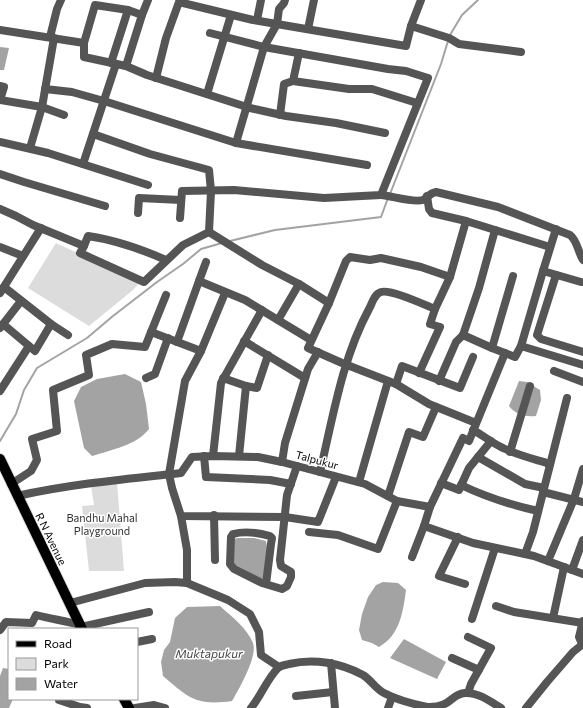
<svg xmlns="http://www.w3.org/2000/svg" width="583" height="708" viewBox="0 0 583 708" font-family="Commissioner,sans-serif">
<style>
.green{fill:#dcdcdc}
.water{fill:#a3a3a3}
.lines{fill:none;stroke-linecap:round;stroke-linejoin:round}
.stream{stroke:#a3a3a3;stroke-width:2}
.major-casing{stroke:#dbdbdb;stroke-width:12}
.minor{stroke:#555;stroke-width:8}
.major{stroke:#000;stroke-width:10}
.labels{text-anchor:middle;stroke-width:3;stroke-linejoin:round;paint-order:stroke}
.street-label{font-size:11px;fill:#000;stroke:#fff}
.park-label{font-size:11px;fill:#333;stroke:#fff}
.water-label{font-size:12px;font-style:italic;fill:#444;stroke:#fff}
</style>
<rect width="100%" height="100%" fill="#fff"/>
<g class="green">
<polygon points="56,243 140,282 133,290 89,326 28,288"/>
<polygon points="117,483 124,571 89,571 82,506 94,505 91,486"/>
</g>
<g class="water">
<polygon points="0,47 9,48 4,70 0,70"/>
<path d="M125,374L141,382L146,404L149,429C137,445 111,450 92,456L84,448L74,401L81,387L97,379Z"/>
<path d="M519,381L527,382L540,390L541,400L536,416C525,417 516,415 509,406Z"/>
<polygon points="238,538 254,538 266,541 268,553 265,577 258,581 229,564 230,540"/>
<path d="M383,582L398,583L406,590C403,612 400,635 379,647L372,643L362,640L359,630L362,614L368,597L376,585Z"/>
<path d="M220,606C232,617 247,628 253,643C258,656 239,689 232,701C196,706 189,698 163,676L161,662L164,650L170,642L175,618L187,607Z"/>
<polygon points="404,639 446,662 437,679 390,658"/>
<polygon points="3,668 9,669 9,699 13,699 9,708 0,708 0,676"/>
</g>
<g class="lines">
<g class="stream">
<polyline points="450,35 462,15 478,0"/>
<polyline points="390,194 441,64 448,41"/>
<polyline points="230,241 275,230 381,217 388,198"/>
<polyline points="0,441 16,414 24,390 37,368 87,338 113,316 157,282 183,264 201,249 222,243"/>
</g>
<defs>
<g id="major">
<polyline points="0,459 82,629"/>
<polyline points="124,699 129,708"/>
</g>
</defs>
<use href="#major" class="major-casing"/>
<g class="minor">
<polyline points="257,20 261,0"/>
<polyline points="411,26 449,38 459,44 521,52"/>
<polyline points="308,29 314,0"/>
<polyline points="0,30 84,43 84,57 126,66 147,75 250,108 286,116 336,123 385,133"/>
<polyline points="50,37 57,9 61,0"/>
<polyline points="84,43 95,5 128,10 142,15"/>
<polyline points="111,63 128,10"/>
<polyline points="126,66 142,15 148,0"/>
<polyline points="156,78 166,38 179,2 253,20 406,46 411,26 421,0"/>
<polyline points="293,81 349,89 372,89 417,103"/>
<polyline points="0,86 4,87 0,100"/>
<polyline points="45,89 72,92 104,101 236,143 367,165"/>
<polyline points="207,94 231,15"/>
<polyline points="0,100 42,107 64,115"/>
<polyline points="280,115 284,84 293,81 299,53"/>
<polyline points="0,142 48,153 148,185"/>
<polyline points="236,143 264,47 277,24 279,9 284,3 285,0"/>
<polyline points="30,148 42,107 54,38"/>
<polyline points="83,164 116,64"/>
<polyline points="0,174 24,182 105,206"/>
<path d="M381,195C392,196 413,203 423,200C427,198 430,193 436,192L498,207L570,235C577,240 578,252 583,260"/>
<polyline points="427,196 429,209 432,213 466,221 550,247"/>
<polyline points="0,209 16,216 33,225 84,246 80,253 144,282 183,245 209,232 211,191 209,170 150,154 93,134"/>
<polyline points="138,213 139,198 181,200"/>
<polyline points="180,218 182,191 234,190 324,198 381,195 428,78 406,71 388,69 264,47 210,33"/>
<polyline points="209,232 262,265 299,284 329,303"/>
<path d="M84,246L88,236C115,240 141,249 166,260"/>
<polyline points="0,247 23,256"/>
<polyline points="206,262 199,281 245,300 311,340"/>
<polyline points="543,271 556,229"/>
<polyline points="556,275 537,335 541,339 583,352"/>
<polyline points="450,277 421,267 381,258 370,260 350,257 346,261 329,303 308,348 342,363 396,384 429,404 476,423"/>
<polyline points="4,287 51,324 68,335"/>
<polyline points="0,293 41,228"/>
<polyline points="225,293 201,351 185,381 169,474 172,488 181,516 285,517 318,522 336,477"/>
<polyline points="278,320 299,284"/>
<polyline points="3,324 35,351 51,324"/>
<polyline points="0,328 21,301"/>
<polyline points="151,332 201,351"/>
<polyline points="463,335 479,288 495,230"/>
<polyline points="244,341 305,378"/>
<polyline points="177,342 199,281"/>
<polyline points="521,346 583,365"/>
<polyline points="492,348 513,276"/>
<polyline points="554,371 583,382"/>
<polyline points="419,373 440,327 430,324 435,309 450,277 466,221"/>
<polyline points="146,378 155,374 168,338"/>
<polyline points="223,378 246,386 257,388 268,355"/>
<polyline points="439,381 456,342 463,335 492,348 515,357 521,346 543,271 581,282"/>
<polyline points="396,384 402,366 460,388 473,357"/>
<polyline points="0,391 29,346"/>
<path d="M473,430C484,436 492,443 503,448C517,455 534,459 550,464"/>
<polyline points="510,452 530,386"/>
<polyline points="204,456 206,477 270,480 291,484"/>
<polyline points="213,456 221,383 262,310"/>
<polyline points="239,456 246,386"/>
<polyline points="478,457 525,484 544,488"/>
<polyline points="282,462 285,443 308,369 318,352"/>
<path d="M320,472C333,417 342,359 369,309C372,304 374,294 381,292C391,289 425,305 435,309"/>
<polyline points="359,482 388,381"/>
<polyline points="441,483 459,490 469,468 491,441"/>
<polyline points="11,484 31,471 37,460 32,439 57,431 53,390 89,375 86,355 112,344 145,347 166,295"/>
<path d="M461,485C486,497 511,505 538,511"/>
<polyline points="543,492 583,502"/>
<path d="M17,496C71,484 126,479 181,473L192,457L213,456L258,457L282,462L365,484L397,501L430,507L424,526L473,543L534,556L583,574"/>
<polyline points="388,496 409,432 423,437 436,407"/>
<polyline points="430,507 463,438 469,441 505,353"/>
<polyline points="214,515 215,560"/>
<polyline points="181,516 187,550 187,583"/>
<polyline points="309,532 338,535 378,549 397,501"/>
<polyline points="458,537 439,576 465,584"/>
<polyline points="525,554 533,532 567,398"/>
<polyline points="412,557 424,526"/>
<polyline points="548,561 574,499 583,469"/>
<polyline points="572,570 583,540"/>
<path d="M266,584L271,544L272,538L270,536C259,533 244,531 233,534L231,537L230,564L234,569L262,583L282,589L287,586L291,577V572L281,566L280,560L287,495L297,466"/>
<polyline points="70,603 145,583 175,582 187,583 228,600 250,614 259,632 261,655 279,667"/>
<polyline points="496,606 514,612 583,623"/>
<polyline points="553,618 564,567"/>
<polyline points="472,619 495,548"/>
<polyline points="81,627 149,612"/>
<path d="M0,630L6,622L32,623L36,615C51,619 66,621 80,625"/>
<polyline points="468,637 491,648 471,684 468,693"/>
<polyline points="137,642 152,639"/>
<polyline points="582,644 579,637 583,621"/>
<polyline points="452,658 479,670"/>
<polyline points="331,663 335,708"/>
<polyline points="296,696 333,692"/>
<polyline points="59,700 80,707 87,708"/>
<polyline points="135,708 154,705 165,708"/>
<path d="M251,708C261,696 267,679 278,668C281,665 286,665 289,664C314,658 341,663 363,675C371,680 376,689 384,693C397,700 413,704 427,707C452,708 450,694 465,693C478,692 491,702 501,708"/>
<polyline points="388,708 392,697"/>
<polyline points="526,708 547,682 573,652 583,644"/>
</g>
<use href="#major" class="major"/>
</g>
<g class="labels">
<g class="street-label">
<text transform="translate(317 460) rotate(15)" y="4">Talpukur</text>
<text transform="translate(51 539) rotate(64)" y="4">R N Avenue</text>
</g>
<g class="park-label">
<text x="102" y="522">Bandhu Mahal<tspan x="102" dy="13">Playground</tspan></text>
</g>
<g class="water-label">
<text x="209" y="658">Muktapukur</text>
</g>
</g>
<rect x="8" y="628" width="130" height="72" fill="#ffffff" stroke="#999999"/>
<rect x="16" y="641" width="20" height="6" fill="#000000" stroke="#999999"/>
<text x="44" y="648" font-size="12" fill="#000000">Road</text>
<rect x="16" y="658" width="20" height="12" fill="#dcdcdc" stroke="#999999"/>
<text x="44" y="668" font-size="12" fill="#000000">Park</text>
<rect x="16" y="678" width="20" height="12" fill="#a3a3a3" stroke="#999999"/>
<text x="44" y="688" font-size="12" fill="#000000">Water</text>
</svg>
